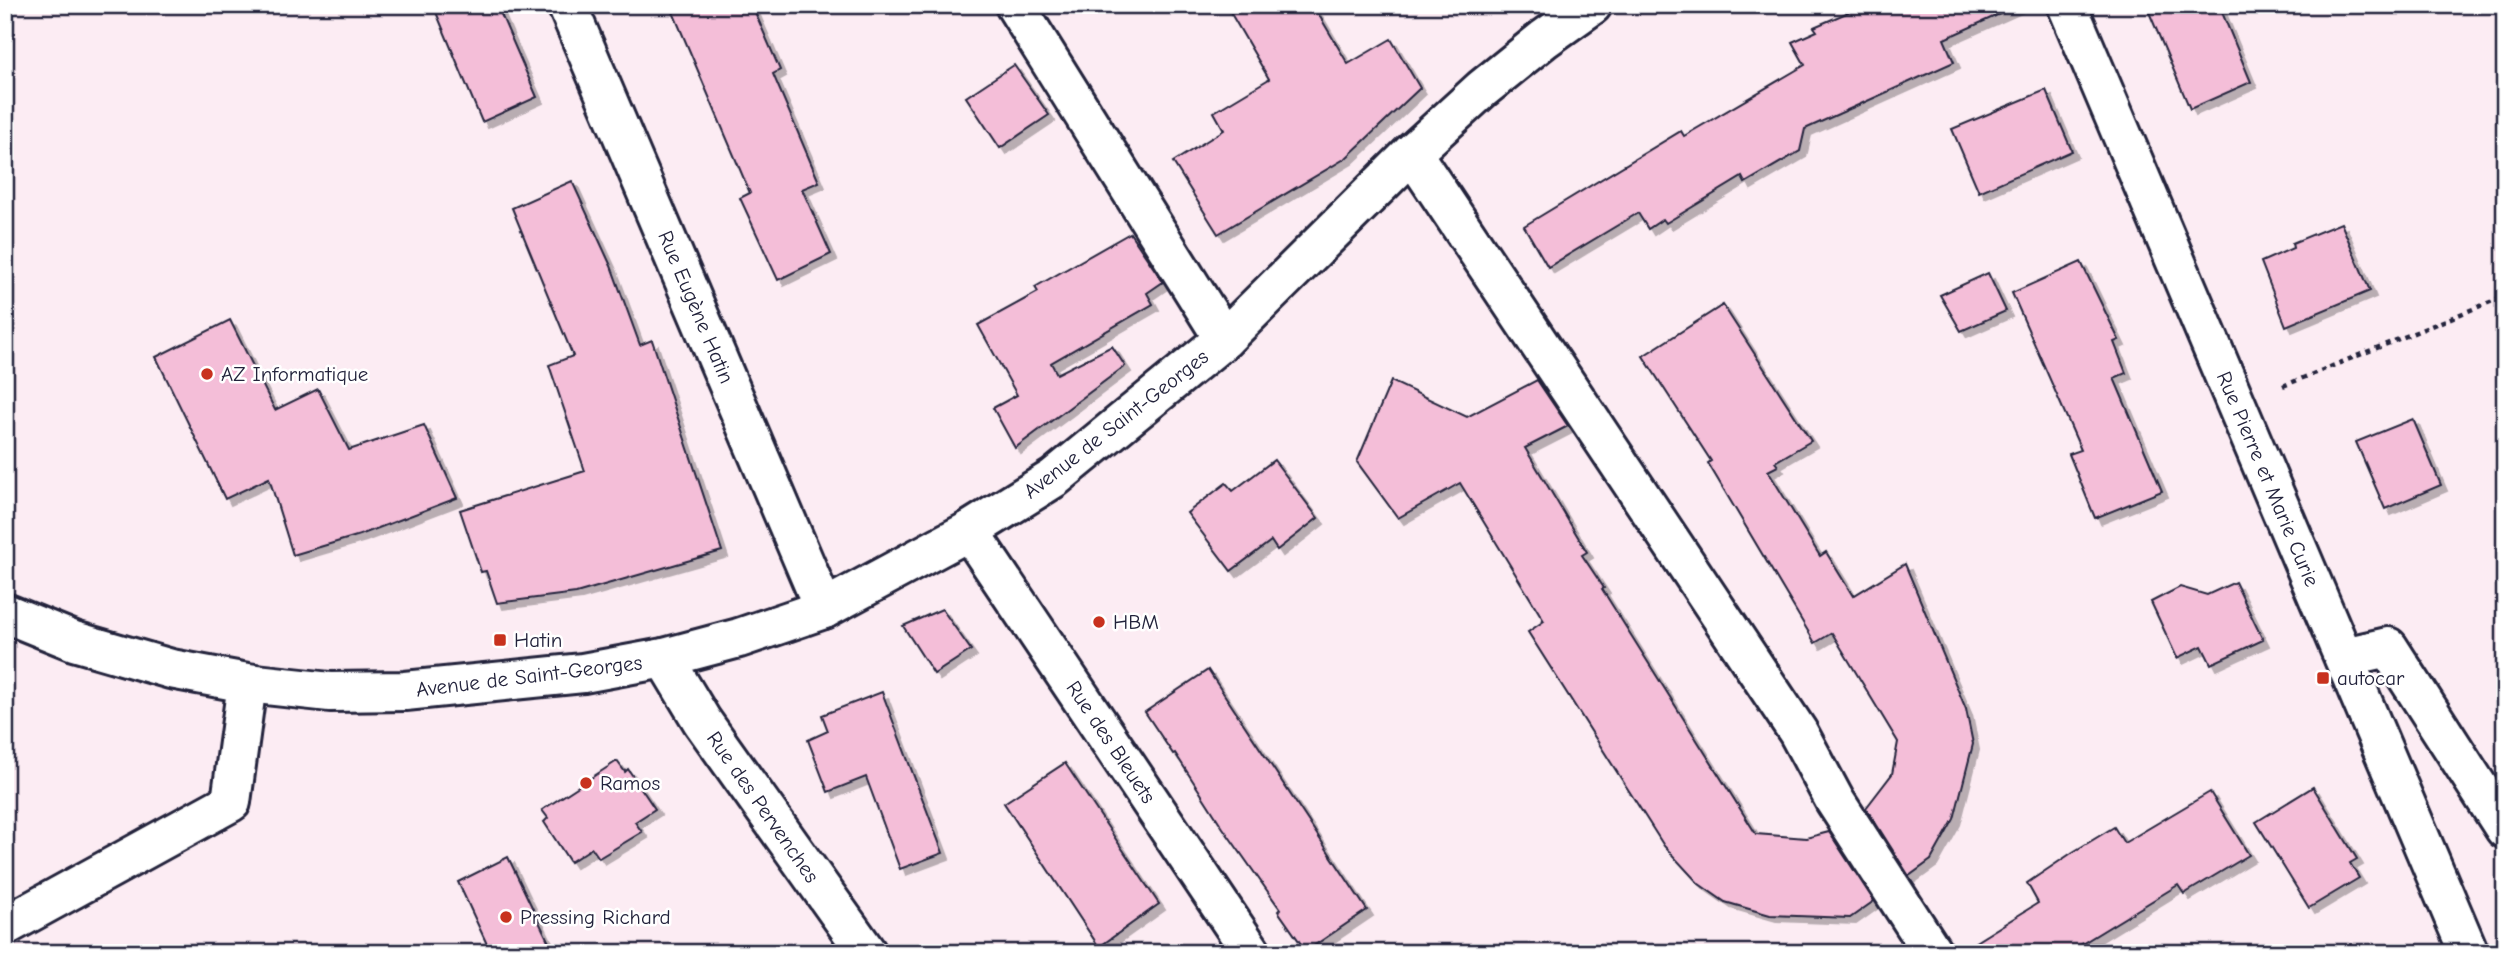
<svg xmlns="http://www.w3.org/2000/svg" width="2510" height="958" viewBox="0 0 2510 958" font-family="'Comic Neue',sans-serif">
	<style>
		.building { fill: #f4bed8; stroke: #22223b; stroke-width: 2; filter: url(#shadow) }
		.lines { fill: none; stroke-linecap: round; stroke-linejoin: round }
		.minor-casing { stroke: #22223b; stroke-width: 44 }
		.major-casing { stroke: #22223b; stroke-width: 44 }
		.path { stroke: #22223b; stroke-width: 4.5; stroke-dasharray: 5 5; stroke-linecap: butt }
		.minor { stroke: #fff; stroke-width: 38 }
		.major { stroke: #fff; stroke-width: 38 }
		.poi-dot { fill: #c8321e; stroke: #fff; stroke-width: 2.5 }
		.labels { text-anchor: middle; stroke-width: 5; stroke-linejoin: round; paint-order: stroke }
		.street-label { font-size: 21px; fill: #22223b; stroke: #fff }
		.poi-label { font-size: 21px; fill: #22223b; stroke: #fff; text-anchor: start }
	</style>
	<defs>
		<filter id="shadow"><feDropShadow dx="6" dy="6" stdDeviation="0" flood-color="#0004"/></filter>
	</defs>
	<rect width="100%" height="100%" fill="#fcecf3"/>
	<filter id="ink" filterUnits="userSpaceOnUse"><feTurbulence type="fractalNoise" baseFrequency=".0143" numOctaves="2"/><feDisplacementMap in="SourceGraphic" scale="14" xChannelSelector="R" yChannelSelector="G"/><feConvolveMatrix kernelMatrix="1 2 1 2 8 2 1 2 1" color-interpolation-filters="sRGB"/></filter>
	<g filter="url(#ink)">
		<g class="building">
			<path d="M 433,5 L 497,5 L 537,97 L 482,122 Z"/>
			<path d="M 670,5 L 752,5 L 780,70 L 773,74 L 819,182 L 802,189 L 831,254 L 778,280 L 740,198 L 750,193 Z"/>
			<path d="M 1226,5 L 1313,5 L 1348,64 L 1391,39 L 1420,88 L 1346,158 L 1218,234 L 1173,162 L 1224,130 L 1214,112 L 1269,79 Z"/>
			<path d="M 1865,5 L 2020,5 L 1944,39 L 1954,62 L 1805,129 L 1800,151 L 1745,183 L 1742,177 L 1666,223 L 1663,219 L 1648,229 L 1638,213 L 1548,267 L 1524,226 L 1681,131 L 1684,136 L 1805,65 L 1792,42 L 1817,31 L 1814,27 Z"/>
			<path d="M 2146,5 L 2219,5 L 2251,82 L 2190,109 Z"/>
			<path d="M 1014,65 L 1049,115 L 1000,148 L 966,97 Z"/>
			<path d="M 2046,90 L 2072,151 L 1979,192 L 1952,129 Z"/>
			<path d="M 572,181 L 611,266 L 640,345 L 652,340 L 722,551 L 576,593 L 497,603 L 486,571 L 481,572 L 460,510 L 585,471 L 549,365 L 573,356 L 512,208 Z"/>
			<path d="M 2341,223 L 2370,291 L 2286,326 L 2261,262 L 2293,248 L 2292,243 Z"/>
			<path d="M 1130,233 L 1163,282 L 1147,293 L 1153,304 L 1051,363 L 1057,374 L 1112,346 L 1125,366 L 1015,448 L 993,408 L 1017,395 L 978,325 L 1038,292 L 1035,287 Z"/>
			<path d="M 2081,262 L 2119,340 L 2114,342 L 2126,373 L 2114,378 L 2162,491 L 2095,518 L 2069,454 L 2081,450 L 2012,293 Z"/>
			<path d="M 1988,273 L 2006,311 L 1961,331 L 1940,295 Z"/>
			<path d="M 1723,305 L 1811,441 L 1775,462 L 1778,466 L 1768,471 L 1820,556 L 1826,552 L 1853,596 L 1905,564 L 1966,709 L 1973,744 L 1954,819 L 1931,860 L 1909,876 L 1866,808 L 1892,774 L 1898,742 L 1832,633 L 1815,643 L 1708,463 L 1711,461 L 1643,356 Z"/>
			<path d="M 230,320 L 275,410 L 318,389 L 349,450 L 424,425 L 457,498 L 360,535 L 293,555 L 269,478 L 225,499 L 156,357 Z"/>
			<path d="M 1537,380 L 1568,426 L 1525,448 L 1587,552 L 1582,555 L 1604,588 L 1602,589 L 1756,834 L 1806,838 L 1829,832 L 1874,901 L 1850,918 L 1770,915 L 1725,902 L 1699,884 L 1664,846 L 1528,632 L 1544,621 L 1460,483 L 1398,518 L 1357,462 L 1391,381 L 1467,417 Z"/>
			<path d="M 2413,419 L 2441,485 L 2385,509 L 2356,442 Z"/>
			<path d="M 1274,460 L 1318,518 L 1277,550 L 1271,541 L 1231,571 L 1187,513 L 1226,483 L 1233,491 Z"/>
			<path d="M 2235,582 L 2263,640 L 2211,664 L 2202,646 L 2177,658 L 2151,602 L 2180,587 L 2207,595 Z"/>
			<path d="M 942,609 L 971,650 L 934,674 L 903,626 Z"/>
			<path d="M 1208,670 L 1367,910 L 1306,951 L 1278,911 L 1280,909 L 1223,828 L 1175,753 L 1173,754 L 1145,712 Z"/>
			<path d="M 882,692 L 943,853 L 900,869 L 866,777 L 828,792 L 808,740 L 828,731 L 822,715 Z"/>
			<path d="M 617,761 L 625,772 L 628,769 L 655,809 L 635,822 L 642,832 L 599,858 L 592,848 L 570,862 L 544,822 L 548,818 L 542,810 Z"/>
			<path d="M 1065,763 L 1159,904 L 1099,947 L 1004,803 Z"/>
			<path d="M 2313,787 L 2357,859 L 2350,863 L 2359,878 L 2309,908 L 2256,822 Z"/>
			<path d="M 2210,792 L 2249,855 L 2184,894 L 2178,885 L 2067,953 L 1958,953 L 2038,903 L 2027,883 L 2073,852 L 2114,827 L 2124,843 Z"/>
			<path d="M 508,857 L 554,953 L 491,953 L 458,882 Z"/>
		</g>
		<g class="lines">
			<g class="minor-casing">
				<g id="minor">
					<path d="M 567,5 L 824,609"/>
					<path d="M 1015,5 L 1224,339"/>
					<path d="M 2067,5 L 2469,953"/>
					<path d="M 1412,153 L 1798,732 L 1835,801 L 1933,953"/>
					<path d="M 969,531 L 1252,953"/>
					<path d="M 2344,657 L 2388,647 L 2505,829"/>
					<path d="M 664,658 L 702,721 L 867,953"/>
					<path d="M 5,926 L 231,802 L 247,683"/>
				</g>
			</g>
			<g class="major-casing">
				<path id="major" d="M 5,613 L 74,641 L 171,669 L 247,683 L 330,692 L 405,691 L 583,673 L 664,658 L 739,638 L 824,609 L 969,531 L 1054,478 L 1224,339 L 1412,153 L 1482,89 L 1544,39 L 1592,5"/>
			</g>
			<path class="path" d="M 2283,386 L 2505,296"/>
			<use href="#minor" class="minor"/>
			<use href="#major" class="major"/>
		</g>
	</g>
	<g class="poi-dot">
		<circle cx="207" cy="374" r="7"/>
		<circle cx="1099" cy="622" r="7"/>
		<rect x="493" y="633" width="14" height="14" rx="3.5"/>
		<rect x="2316" y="671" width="14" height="14" rx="3.5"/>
		<circle cx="586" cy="783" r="7"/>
		<circle cx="506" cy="917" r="7"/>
	</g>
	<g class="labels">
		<g class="street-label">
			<text transform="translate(696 307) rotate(67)" y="7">Rue Eugène Hatin</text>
			<text transform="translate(1116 424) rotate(-38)" y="7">Avenue de Saint-Georges</text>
			<text transform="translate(2268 479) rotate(67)" y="7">Rue Pierre et Marie Curie</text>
			<text transform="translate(529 676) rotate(-7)" y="7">Avenue de Saint-Georges</text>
			<text transform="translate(1111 742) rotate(56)" y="7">Rue des Bleuets</text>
			<text transform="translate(763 807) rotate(55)" y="7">Rue des Pervenches</text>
		</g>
		<g class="poi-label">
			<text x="221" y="381">AZ Informatique</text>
			<text x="1113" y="629">HBM</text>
			<text x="514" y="647">Hatin</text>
			<text x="2337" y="685">autocar</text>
			<text x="600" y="790">Ramos</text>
			<text x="520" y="924">Pressing Richard</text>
		</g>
	</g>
	<rect width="2510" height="958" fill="none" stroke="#fff" stroke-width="28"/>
	<rect x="14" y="14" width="2482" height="930" fill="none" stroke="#22223b" stroke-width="2.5" filter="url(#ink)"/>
</svg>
